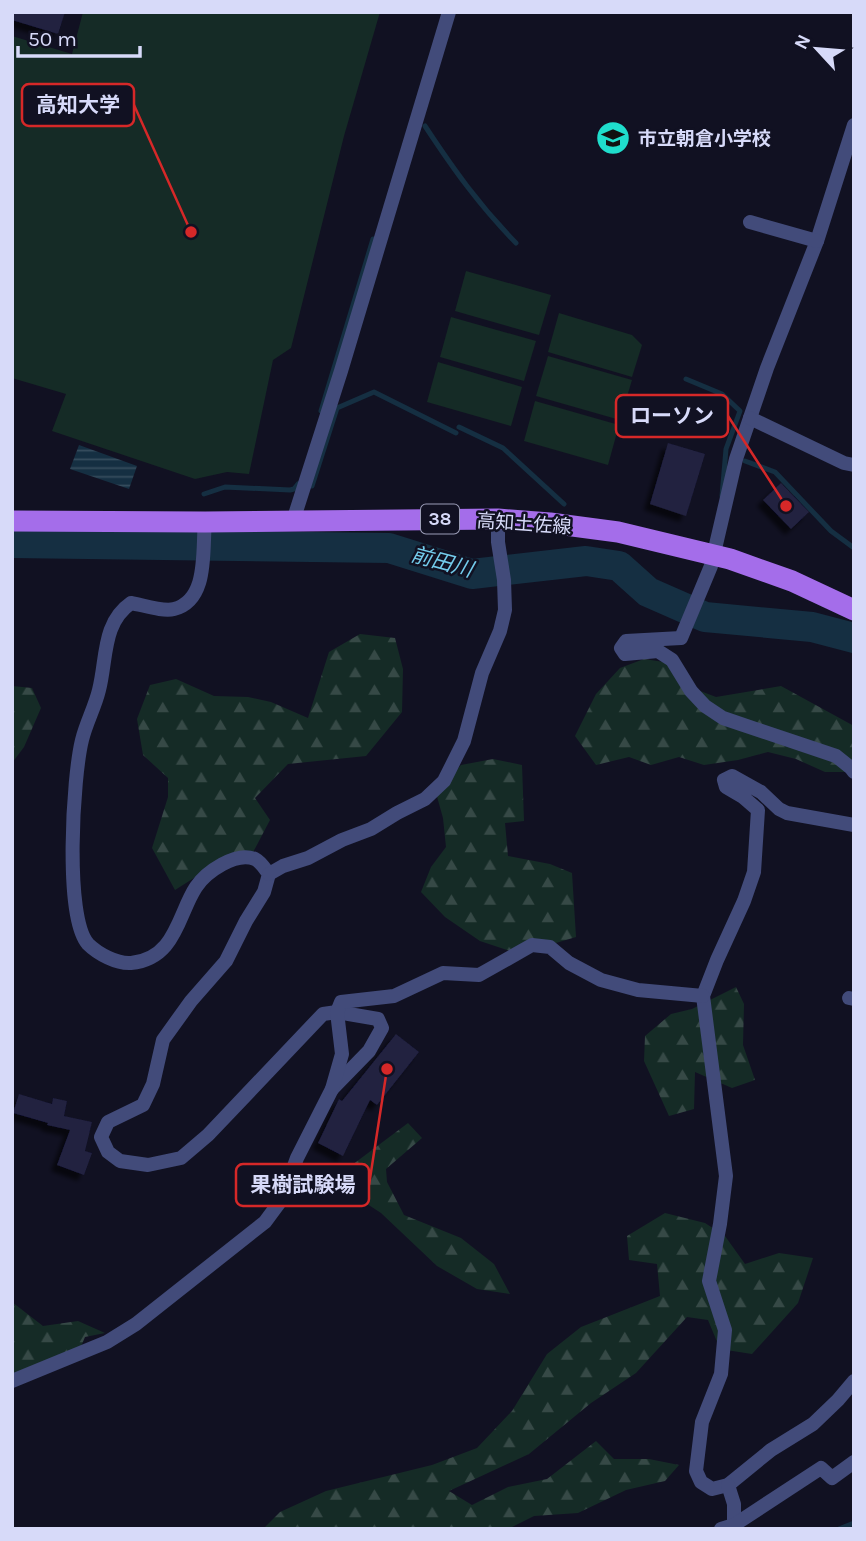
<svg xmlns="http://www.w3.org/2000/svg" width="866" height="1541" viewBox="0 0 866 1541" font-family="Karla,'Noto Sans JP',sans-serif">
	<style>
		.forest { fill: url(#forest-firs) }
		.garden { fill: #152b26 }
		.water { fill: url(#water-rules) }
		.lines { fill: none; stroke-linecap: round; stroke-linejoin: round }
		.stream { stroke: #152f42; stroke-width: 5 }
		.river { stroke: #152f42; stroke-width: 30 }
		.building { fill: #202040; filter: url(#shadow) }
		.street { stroke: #424b7a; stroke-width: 14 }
		.primary { stroke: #a46dea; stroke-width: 21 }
		.labels { text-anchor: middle; stroke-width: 5; stroke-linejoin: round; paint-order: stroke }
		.shield { fill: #112; stroke: #9c9eb8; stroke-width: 2 }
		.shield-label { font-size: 18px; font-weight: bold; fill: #d7daf9 }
		.poi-label { font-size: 19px; font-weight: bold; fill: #d7daf9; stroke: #112; text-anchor: start }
		.street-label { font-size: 19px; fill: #d7daf9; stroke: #112 }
		.water-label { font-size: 21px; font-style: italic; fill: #73cbeb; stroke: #112 }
		.leader { fill: none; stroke: #d62828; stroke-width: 2.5 }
		.callout-dot { fill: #d62828; stroke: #112; stroke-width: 2.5 }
		.callout { fill: #112; stroke: #d62828; stroke-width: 2.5 }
		.callout-label { font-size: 21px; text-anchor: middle; font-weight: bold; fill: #d7daf9 }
	</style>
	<defs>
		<pattern id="forest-firs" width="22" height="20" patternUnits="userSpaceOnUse" patternTransform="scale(1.75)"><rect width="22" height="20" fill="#152b26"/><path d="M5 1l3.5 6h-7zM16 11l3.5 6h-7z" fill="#364946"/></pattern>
		<pattern id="water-rules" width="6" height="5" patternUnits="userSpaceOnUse" patternTransform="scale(1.75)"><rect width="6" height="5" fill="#152f42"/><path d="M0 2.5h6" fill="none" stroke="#364d5e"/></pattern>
		<filter id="shadow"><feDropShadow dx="-6" dy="6" stdDeviation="2" flood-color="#0009"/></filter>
	</defs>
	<rect width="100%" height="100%" fill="#112"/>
	<g class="forest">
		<path d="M 360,634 L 395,638 L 403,669 L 402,712 L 366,756 L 288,764 L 255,798 L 270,820 L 250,858 L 216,864 L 175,890 L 152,848 L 168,797 L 168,778 L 143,755 L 137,719 L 150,685 L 176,679 L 214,696 L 248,697 L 271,702 L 308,718 L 329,652 Z"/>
		<path d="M 644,659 L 677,664 L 695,689 L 716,697 L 781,686 L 854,726 L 854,772 L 825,772 L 796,759 L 768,752 L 738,760 L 704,765 L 679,757 L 651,765 L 629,757 L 596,765 L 575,736 L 596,694 L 620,668 Z"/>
		<path d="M 12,686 L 32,688 L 41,708 L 24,747 L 12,763 Z"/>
		<path d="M 493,759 L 522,765 L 524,821 L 505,823 L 508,856 L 550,864 L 572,873 L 576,937 L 519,954 L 480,941 L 445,917 L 421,892 L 431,867 L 446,847 L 443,818 L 436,793 L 461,765 Z"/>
		<path d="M 736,987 L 744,1004 L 743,1045 L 755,1080 L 732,1088 L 695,1072 L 694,1109 L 669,1116 L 644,1061 L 645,1036 L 671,1014 L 692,1009 Z"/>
		<path d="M 408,1123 L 422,1138 L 386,1169 L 387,1182 L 404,1215 L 461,1238 L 494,1264 L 510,1294 L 477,1289 L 437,1266 L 381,1213 L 355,1196 L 342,1178 L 352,1165 Z"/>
		<path d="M 665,1213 L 705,1223 L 725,1236 L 745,1264 L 779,1253 L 813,1258 L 798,1303 L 752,1354 L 720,1349 L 708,1320 L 687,1317 L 636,1373 L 591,1403 L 529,1454 L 449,1491 L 472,1505 L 508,1487 L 547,1479 L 596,1441 L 614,1459 L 649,1459 L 679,1465 L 665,1481 L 626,1490 L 578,1513 L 534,1516 L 508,1529 L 263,1529 L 280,1512 L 326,1491 L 432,1465 L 477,1448 L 512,1411 L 547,1354 L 581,1327 L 660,1296 L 657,1264 L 629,1260 L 627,1236 Z"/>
		<path d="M 12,1302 L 43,1326 L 78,1321 L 105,1333 L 85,1337 L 76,1358 L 12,1385 Z"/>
	</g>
	<g class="garden">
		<path d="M 83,12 L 380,12 L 344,136 L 291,348 L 273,360 L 249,474 L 227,472 L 195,479 L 52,431 L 66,394 L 12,378 L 12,36 L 72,54 Z"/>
		<path d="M 466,271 L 551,295 L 539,335 L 455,311 Z"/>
		<path d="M 559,313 L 632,335 L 642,345 L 632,377 L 548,352 Z"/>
		<path d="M 451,317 L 536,341 L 524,381 L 440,357 Z"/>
		<path d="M 548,356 L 632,380 L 620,420 L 536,396 Z"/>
		<path d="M 438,362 L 522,387 L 511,426 L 427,402 Z"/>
		<path d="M 535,401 L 619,425 L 608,465 L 524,441 Z"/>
	</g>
	<path class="water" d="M 79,445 L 137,466 L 129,489 L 70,469 Z"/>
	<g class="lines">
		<g class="stream">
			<path d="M 425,126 C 454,170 479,205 516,243"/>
			<path d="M 686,379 L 722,394 L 740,411 L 726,449 L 722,496"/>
			<path d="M 321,411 L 373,239"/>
			<path d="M 459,427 L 503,448 L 564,504"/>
			<path d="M 745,461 L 775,472 L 831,531 L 854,548"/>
			<path d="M 312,486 L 337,408 L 374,392 L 456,433"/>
			<path d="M 204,494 L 225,487 L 290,490 L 294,489 L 298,484"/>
			<path d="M 839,1529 L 854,1523"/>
		</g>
		<path class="river" d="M 12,543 L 389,548 L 472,574 L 586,561 L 619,566 L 648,592 L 705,617 L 812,627 L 854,638"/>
	</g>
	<g class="building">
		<path d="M 12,12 L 65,12 L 58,34 L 12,20 Z"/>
		<path d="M 668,443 L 705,454 L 686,516 L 650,504 Z"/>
		<path d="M 781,483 L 809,512 L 791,529 L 763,500 Z"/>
		<path d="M 396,1034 L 419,1052 L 377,1105 L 370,1100 L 343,1156 L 318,1143 L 339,1099 L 342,1101 Z"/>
		<path d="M 19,1094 L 52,1104 L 53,1098 L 67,1101 L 64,1116 L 92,1122 L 85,1151 L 92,1153 L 84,1175 L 57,1165 L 70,1130 L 47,1125 L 48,1123 L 13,1113 Z"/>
	</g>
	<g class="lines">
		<g class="street">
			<path d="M 854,125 L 817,241 L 767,368 L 736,459 L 711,566 L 681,638 L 626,641 L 621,648 L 625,654 L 658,651 L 672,660 L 691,691 L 705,706 L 723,718 L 836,756 L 851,768 L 854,772"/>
			<path d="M 750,222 L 817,241"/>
			<path d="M 750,418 L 844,463 L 854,465"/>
			<path d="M 293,521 L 341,371 L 449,12"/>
			<path d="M 205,522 C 202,550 209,600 174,609 C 163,612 143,605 131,603 C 102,623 107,659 99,690 C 95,707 86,723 82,740 C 73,776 64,917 88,944 C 98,954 117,964 131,963 C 176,959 178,914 196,887 C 206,872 236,851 255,859 C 261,862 265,869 269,874 L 264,892 L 246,921 L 226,961 L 191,1001 L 163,1040 L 153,1084 L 143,1105 L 108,1122 L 101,1137 L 108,1152 L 120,1161 L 148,1165 L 181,1158 L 208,1135 L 323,1014 L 337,1012 L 378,1019 L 382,1028 L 369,1051 L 332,1089"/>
			<path d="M 854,825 L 787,813 L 779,809 L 761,792 L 732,776 L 724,780 L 726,787 L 743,797 L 758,810 L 754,872 L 744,901 L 717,960 L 703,996 L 726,1176 L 720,1224 L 709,1281 L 725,1330 L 721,1374 L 702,1422 L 696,1471 L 701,1482 L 712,1489 L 728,1485 L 771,1450 L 813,1424 L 838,1400 L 854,1381"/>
			<path d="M 269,874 L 283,866 L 308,858 L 342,840 L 371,829 L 397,813 L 425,799 L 444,781 L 464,741 L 482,673 L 500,631 L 505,610 L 504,580 L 498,542 L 498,519"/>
			<path d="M 849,998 L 854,999"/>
			<path d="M 12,1381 L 107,1342 L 136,1324 L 265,1222 L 282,1199 L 297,1158 L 332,1089 L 342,1054 L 337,1012 L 341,1002 L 394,996 L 443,973 L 479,975 L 532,945 L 550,947 L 569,963 L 601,980 L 638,990 L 703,996"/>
			<path d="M 728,1485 L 734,1504 L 734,1529"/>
			<path d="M 721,1529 L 734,1525 L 821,1468 L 832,1478 L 854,1462"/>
		</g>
		<path class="primary" d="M 12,521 L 205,522 L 498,519 L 550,523 L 618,532 L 730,559 L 792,581 L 854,610"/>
	</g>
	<defs>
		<g id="school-disc" transform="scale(1.75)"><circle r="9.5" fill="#1fddcc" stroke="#112"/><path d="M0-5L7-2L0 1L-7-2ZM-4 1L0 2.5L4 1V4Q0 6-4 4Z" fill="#111"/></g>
	</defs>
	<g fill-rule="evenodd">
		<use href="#school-disc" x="613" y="138"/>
	</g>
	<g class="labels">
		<rect class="shield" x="421" y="504.5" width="38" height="29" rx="5"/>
		<g class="shield-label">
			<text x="440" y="525">38</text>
		</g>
		<g class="poi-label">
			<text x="638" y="145">市立朝倉小学校</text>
		</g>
		<g class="street-label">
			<text transform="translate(524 523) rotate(4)" y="7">高知土佐線</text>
		</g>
		<g class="water-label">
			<text transform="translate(442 562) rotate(15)" y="7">前田川</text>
		</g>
	</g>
	<path class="leader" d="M191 232L134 105M786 506L728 416M387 1069L369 1185"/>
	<g class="callout-dot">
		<circle cx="191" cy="232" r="7"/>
		<circle cx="786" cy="506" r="7"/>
		<circle cx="387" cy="1069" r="7"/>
	</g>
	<g class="callout">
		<rect x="22" y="84" width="112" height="42" rx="7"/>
		<rect x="616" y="395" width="112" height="42" rx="7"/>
		<rect x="236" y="1164" width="133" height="42" rx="7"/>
	</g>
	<g class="callout-label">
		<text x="78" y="112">高知大学</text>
		<text x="672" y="423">ローソン</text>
		<text x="303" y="1192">果樹試験場</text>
	</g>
	<rect width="866" height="1541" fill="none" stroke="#d7daf9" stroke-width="28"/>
	<g transform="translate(817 49) rotate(296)" stroke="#111122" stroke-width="5" paint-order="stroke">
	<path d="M0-5L12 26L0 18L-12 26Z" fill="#d7daf9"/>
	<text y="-10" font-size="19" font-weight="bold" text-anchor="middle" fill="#d7daf9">N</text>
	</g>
	<path d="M18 46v10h122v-10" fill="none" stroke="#d7daf9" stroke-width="3.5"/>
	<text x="28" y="46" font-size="21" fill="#d7daf9" stroke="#111122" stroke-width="5" paint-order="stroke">50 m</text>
</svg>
